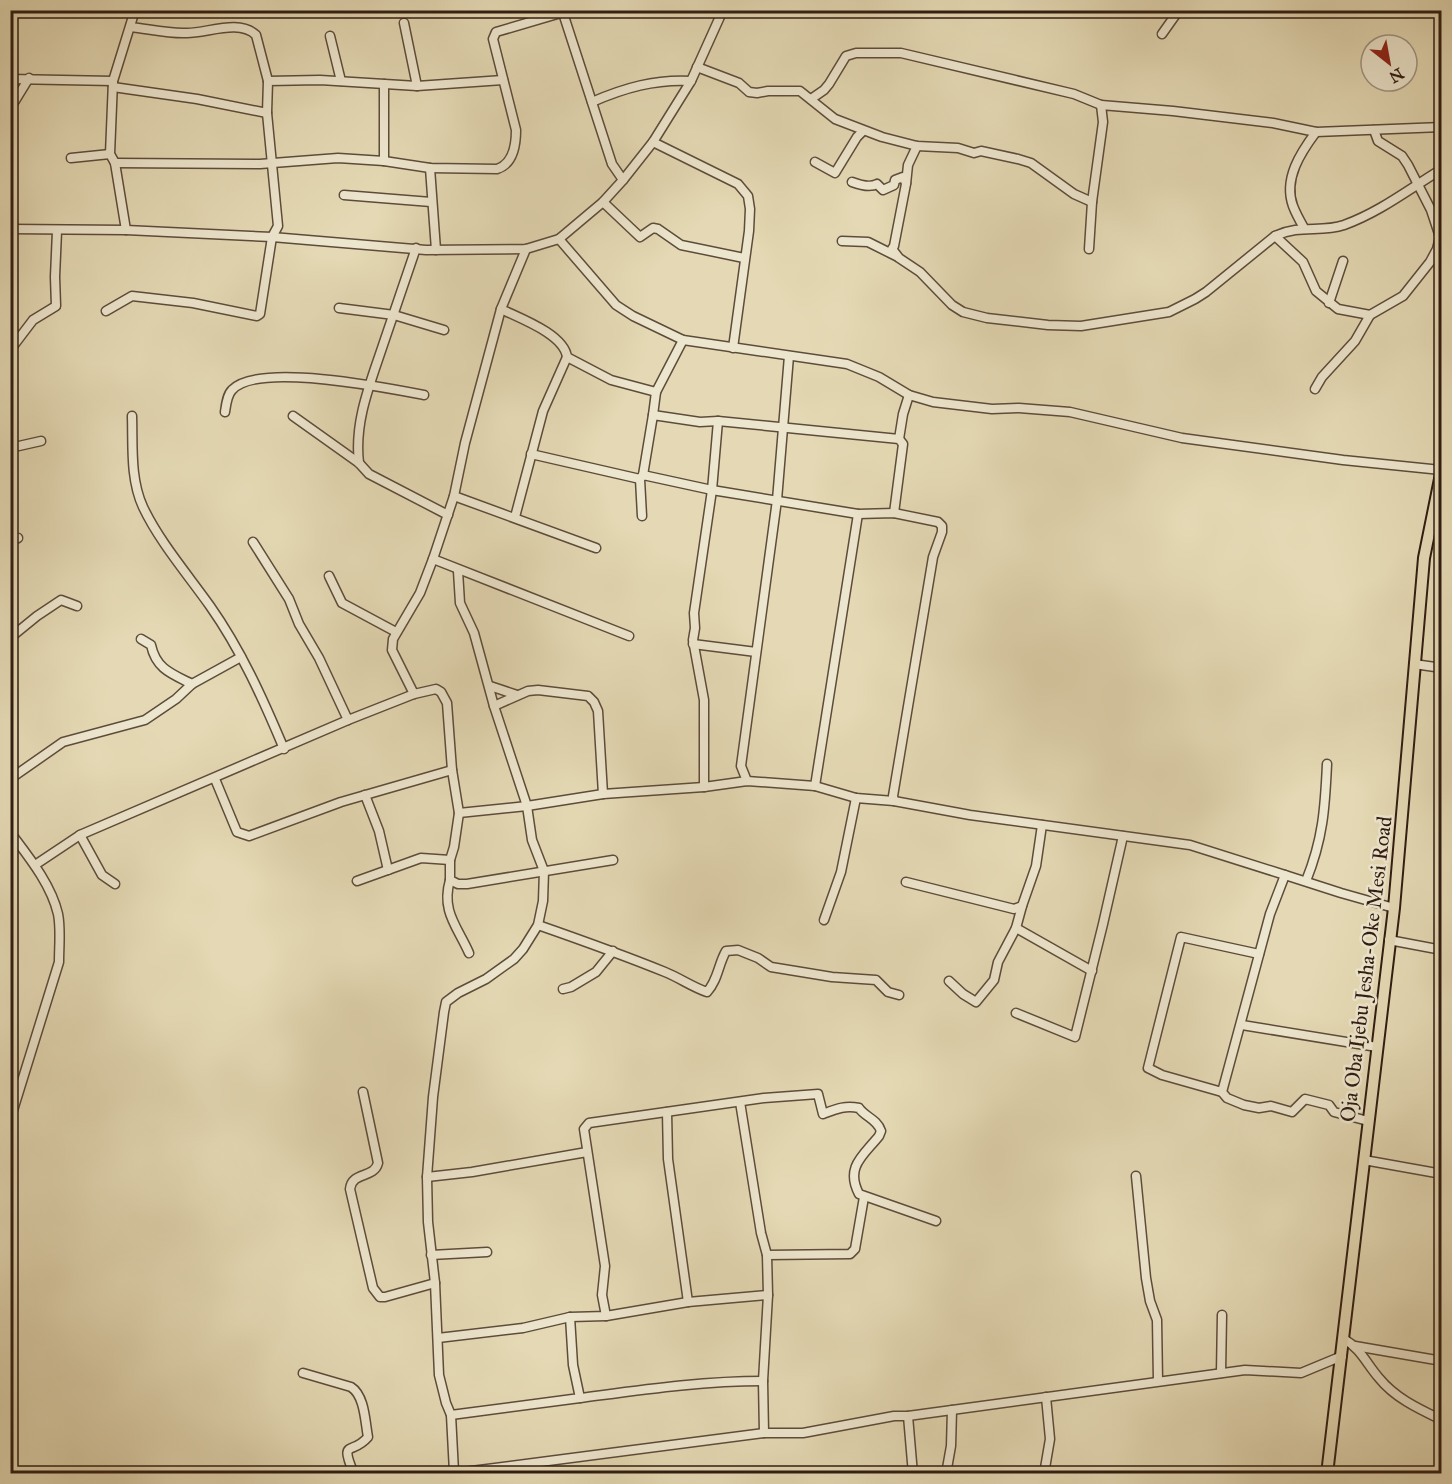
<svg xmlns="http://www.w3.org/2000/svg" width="1452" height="1484" viewBox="0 0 1452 1484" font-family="'IM FELL Great Primer',serif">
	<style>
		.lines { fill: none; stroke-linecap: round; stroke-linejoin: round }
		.minor-casing { stroke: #5d4c3b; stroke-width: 11 }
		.major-casing { stroke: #301d13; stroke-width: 14 }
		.minor { stroke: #ede6ce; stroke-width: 8 }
		.major { stroke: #e4d9b4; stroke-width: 10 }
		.labels { text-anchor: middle; stroke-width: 5; stroke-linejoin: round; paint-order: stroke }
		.street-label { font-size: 21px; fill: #301d13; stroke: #ede6ce }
	</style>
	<rect width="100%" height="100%" fill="#e4d9b4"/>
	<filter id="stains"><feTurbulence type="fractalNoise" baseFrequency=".00333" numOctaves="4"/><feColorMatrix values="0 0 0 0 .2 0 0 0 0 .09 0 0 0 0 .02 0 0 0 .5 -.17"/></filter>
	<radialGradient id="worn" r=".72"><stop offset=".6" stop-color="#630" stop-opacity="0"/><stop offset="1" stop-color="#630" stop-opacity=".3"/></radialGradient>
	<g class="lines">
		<g class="minor-casing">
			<g id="minor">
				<path d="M 563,13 L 612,164 L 623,180"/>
				<path d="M 404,23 L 417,86"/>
				<path d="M 131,27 C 149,29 169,34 187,33 C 208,33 239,19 256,35 L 268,81"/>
				<path d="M 1162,34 L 1179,10"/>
				<path d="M 330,36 L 341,81"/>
				<path d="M 697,67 L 739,83 L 749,92 L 757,93 L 768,91 L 800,91 L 835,119 L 882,137 L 917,146 L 958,148 L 974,153 L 981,151 L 1018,159 L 1031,163 L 1074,194 L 1092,202"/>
				<path d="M 10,79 L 113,81"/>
				<path d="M 384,84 L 384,161"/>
				<path d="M 113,87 L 197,99 L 267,113"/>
				<path d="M 811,99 L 824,90 L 829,84 L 846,56 L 856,53 L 901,53 L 1074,94 L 1101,105"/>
				<path d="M 592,102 C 624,88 655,79 691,81"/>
				<path d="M 10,109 L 29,78"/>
				<path d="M 653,142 L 738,184 L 748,196 L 750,209 L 749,231 L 733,348"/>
				<path d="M 917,146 L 908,165 L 906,184 L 894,246 L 892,249 L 899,258 L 920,272 L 952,305 L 963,312 L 987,318 L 1048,325 L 1081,326 L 1169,312 L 1195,299 L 1206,292 L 1275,236 C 1301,224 1320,233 1344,225 C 1380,212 1409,189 1442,169"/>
				<path d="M 71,158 L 110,154"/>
				<path d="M 815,162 L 835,173 L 857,137 L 863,131"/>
				<path d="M 115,163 L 260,164 L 338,158 L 384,161 L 430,168 L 497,169 C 513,164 516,145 516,130 L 493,39 L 496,32 L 571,10"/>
				<path d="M 430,168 L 436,250"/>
				<path d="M 852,182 C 860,185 870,188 877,184 L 883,190 L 894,185 L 895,180 L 903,177 L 906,183"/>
				<path d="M 344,195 L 431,202"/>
				<path d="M 603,202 L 640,237 L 653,228 L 658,229 L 681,245 L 744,258"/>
				<path d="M 1304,228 C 1300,221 1296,214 1293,206 C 1283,179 1301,152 1316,132"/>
				<path d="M 10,229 L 126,230 L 272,237 L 426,250 L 526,249 L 559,239 L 603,202 L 623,180 L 653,142 L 691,81 L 723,10"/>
				<path d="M 126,230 L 115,163 L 110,154 L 113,81 L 135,10"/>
				<path d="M 1275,236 L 1303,262 L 1316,291 L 1338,309 L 1370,315 L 1403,296 L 1430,262 L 1437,249 L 1440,237 L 1431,210 L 1408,165 L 1402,156 L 1378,141 L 1374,130"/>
				<path d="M 559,239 L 616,305 L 633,316 L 683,340 L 847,364 L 879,377 L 909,395 L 933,402 L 992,409 L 1019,408 L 1070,412 L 1182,438 L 1343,460 L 1441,470"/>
				<path d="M 842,241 L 868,242 L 896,256"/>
				<path d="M 1089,249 L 1092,202 L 1103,122 L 1101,105 L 1173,111 L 1273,123 L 1316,132 L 1442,127"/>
				<path d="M 1329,303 L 1343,261"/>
				<path d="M 339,308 L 394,315 L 444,330"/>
				<path d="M 501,309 C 519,318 564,334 567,357 L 611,380 L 656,392"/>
				<path d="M 106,311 L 132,296 L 193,303 L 257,316 L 260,314 L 272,237 L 278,226 L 267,113 L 268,81 L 320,80 L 417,86 L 503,80"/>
				<path d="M 14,345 L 33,320 L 56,306 L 55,277 L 57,231"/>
				<path d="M 1315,389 L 1322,377 L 1355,341 L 1370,315"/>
				<path d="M 225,412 C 226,405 227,395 232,390 C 257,362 388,388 424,395"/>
				<path d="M 653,415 L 656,392 L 683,340"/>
				<path d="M 132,416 C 133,445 130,479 143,507 C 159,541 188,575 210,606 C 241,650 263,699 284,749"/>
				<path d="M 293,416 L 359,463 L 369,474 L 448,515"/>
				<path d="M 899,439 L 903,414 L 909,395"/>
				<path d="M 10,448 L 41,441"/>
				<path d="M 531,454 L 640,479"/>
				<path d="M 359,463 C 354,422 370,384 383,345 C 394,313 405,280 416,248"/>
				<path d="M 643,475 L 712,490 L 858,514 L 894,513 L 938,522 L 942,526 L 942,532 L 933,557 L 893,796 L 894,801"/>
				<path d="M 454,496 L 596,548"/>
				<path d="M 642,516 L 640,479 L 643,475 L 653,415 L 700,422 L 718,421 L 899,439 L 903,444 L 894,513"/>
				<path d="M 515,517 L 543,411 L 567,357"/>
				<path d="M 10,541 L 18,538"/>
				<path d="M 253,542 L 289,599 L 299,624 L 319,658 L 348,720"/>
				<path d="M 433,559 L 629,636"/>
				<path d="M 329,576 L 342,603 L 396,632"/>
				<path d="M 10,638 L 37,616 L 61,600 L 77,606"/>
				<path d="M 141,639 L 151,645 C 156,669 172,674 192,684"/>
				<path d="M 693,644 L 756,652"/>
				<path d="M 1414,664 L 1442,668"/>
				<path d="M 490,686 L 517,695"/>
				<path d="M 414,694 L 392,650 L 393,639 L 420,593 L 433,559 L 454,496 L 465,443 L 501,309 L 526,249"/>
				<path d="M 494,706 L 528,691 L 538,690 L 588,696 L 594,702 L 598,711 L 603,794"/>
				<path d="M 10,779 L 63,742 L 145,720 L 176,699 L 192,684 L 241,657"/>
				<path d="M 215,779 L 237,832 L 249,836 L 341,802 L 452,770"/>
				<path d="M 747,781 L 741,766 L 777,500 L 789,356"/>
				<path d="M 815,786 L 858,514"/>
				<path d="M 704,787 L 704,700 L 693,640 L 695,628 L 694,613 L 712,490 L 718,421"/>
				<path d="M 365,795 L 379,831 L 388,870"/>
				<path d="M 459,813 L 527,806 L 603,794 L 704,787 L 747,781 L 815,786 L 856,798 L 894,801 L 970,815 L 1190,845 L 1285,875"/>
				<path d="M 10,832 C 28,856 51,884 58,914 C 61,929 59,946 59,962 L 10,1120"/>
				<path d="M 80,835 L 102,875 L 115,884"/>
				<path d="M 35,865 L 80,835 L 348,720 L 414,694 L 436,689 L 441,692 L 447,703 L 452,770 L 459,813 L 454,847 L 450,860 L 450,880 L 458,884 L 467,884 L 613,860"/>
				<path d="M 450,880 C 441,911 457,926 469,953"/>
				<path d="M 357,881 L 421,858 L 450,860"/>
				<path d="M 1306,881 C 1323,839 1325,808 1327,764"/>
				<path d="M 906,882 L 1014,909 L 1022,906 L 1036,866 L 1042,825"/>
				<path d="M 824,920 L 841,872 L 856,798"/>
				<path d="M 538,925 C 581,940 623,955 665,972 C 680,978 692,987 707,992 C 718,980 718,965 726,951 L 738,950 L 758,958 L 771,967 L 832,977 L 876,980 L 888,992 L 899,995"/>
				<path d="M 1016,928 L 1092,971"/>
				<path d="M 1389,940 L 1442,950"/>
				<path d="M 949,981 L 963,994 L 976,1002 L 994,980 L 998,962 L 1016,928 L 1022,906"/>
				<path d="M 563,989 L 571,987 L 596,972 L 613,951"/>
				<path d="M 1016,1013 L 1075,1037 L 1103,924 L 1123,836"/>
				<path d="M 1242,1025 L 1377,1047"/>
				<path d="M 363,1092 L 378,1163 C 374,1179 352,1171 350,1189 L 373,1288 L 380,1297 L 385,1297 L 435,1283"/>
				<path d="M 1222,1092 L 1162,1075 L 1148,1068 L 1181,937 L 1259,954"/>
				<path d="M 740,1102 L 761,1233 L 767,1255 L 768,1295 L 763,1381 L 764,1433"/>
				<path d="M 667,1112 L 668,1159 L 688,1302"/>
				<path d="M 1368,1121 L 1334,1112 L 1329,1105 L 1305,1099 L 1292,1112 L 1271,1106 L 1259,1108 L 1244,1105 L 1227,1098 L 1222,1092 L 1270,914 L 1285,875 L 1341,893 L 1394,908"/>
				<path d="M 1364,1160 L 1442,1174"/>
				<path d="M 1136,1176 L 1146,1278 L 1150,1301 L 1157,1320 L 1158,1381"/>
				<path d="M 427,1177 L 472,1172 L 587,1152"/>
				<path d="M 431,1255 L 487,1252"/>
				<path d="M 767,1255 L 850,1254 L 855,1249 L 864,1197"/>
				<path d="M 606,1316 L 602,1295 L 605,1266 L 584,1129 L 589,1123 L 764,1098 L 818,1094 L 823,1114 C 836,1109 845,1105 859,1108 C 865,1117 877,1119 881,1131 L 879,1136 C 863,1156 845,1167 859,1194 L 936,1221"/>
				<path d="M 438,1338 L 523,1328 L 570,1317 L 606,1316 L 688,1302 L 768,1295"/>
				<path d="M 1344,1339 C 1361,1349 1366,1363 1379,1378 C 1395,1398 1419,1409 1442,1420"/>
				<path d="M 1355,1346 L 1442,1361"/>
				<path d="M 303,1373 L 351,1387 C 365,1396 365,1422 368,1437 C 352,1456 339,1438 354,1474"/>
				<path d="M 1221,1373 L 1222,1315"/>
				<path d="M 580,1398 C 641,1390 701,1381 763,1381"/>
				<path d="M 451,1415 L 580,1398 L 573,1365 L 570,1317"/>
				<path d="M 908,1416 L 913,1474"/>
				<path d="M 454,1472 L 451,1415 L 446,1403 L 439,1375 L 435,1283 L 428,1222 L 427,1177 L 433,1097 L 444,1012 L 446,1002 L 458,993 L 486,979 L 514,959 L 523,949 L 538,925 L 543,901 L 544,871 L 532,840 L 527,806 L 494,706 L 474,633 L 460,603 L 458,571"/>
				<path d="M 448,1474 L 764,1433 L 803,1433 L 894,1416 L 908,1416 L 1245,1370 L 1301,1373 L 1342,1356"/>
				<path d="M 946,1474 L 951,1446 L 952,1410"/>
				<path d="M 1044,1474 L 1050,1439 L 1046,1397"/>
			</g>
		</g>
		<g class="major-casing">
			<path id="major" d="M 1327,1474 L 1394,908 L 1424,558 L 1442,469"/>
		</g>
		<use href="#minor" class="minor"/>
		<use href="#major" class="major"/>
	</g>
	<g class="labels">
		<g class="street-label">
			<text transform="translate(1366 969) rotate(-83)" y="7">Oja Oba Ijebu Jesha-Oke Mesi Road</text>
		</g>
	</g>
	<rect width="1452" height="1484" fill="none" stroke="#e4d9b4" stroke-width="36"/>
	<rect x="12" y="12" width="1428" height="1460" fill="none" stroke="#301d13" stroke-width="3"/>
	<rect x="18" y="18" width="1416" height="1448" fill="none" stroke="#301d13" stroke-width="1.5"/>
	<g transform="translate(1389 63) rotate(149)"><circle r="28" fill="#ede6ce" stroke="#a19683" stroke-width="1.5"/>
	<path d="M0-4.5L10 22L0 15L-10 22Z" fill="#8f2418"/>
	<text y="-9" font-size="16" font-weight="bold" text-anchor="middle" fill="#301d13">N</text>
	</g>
	<rect width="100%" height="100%" filter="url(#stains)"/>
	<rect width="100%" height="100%" fill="url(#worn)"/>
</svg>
